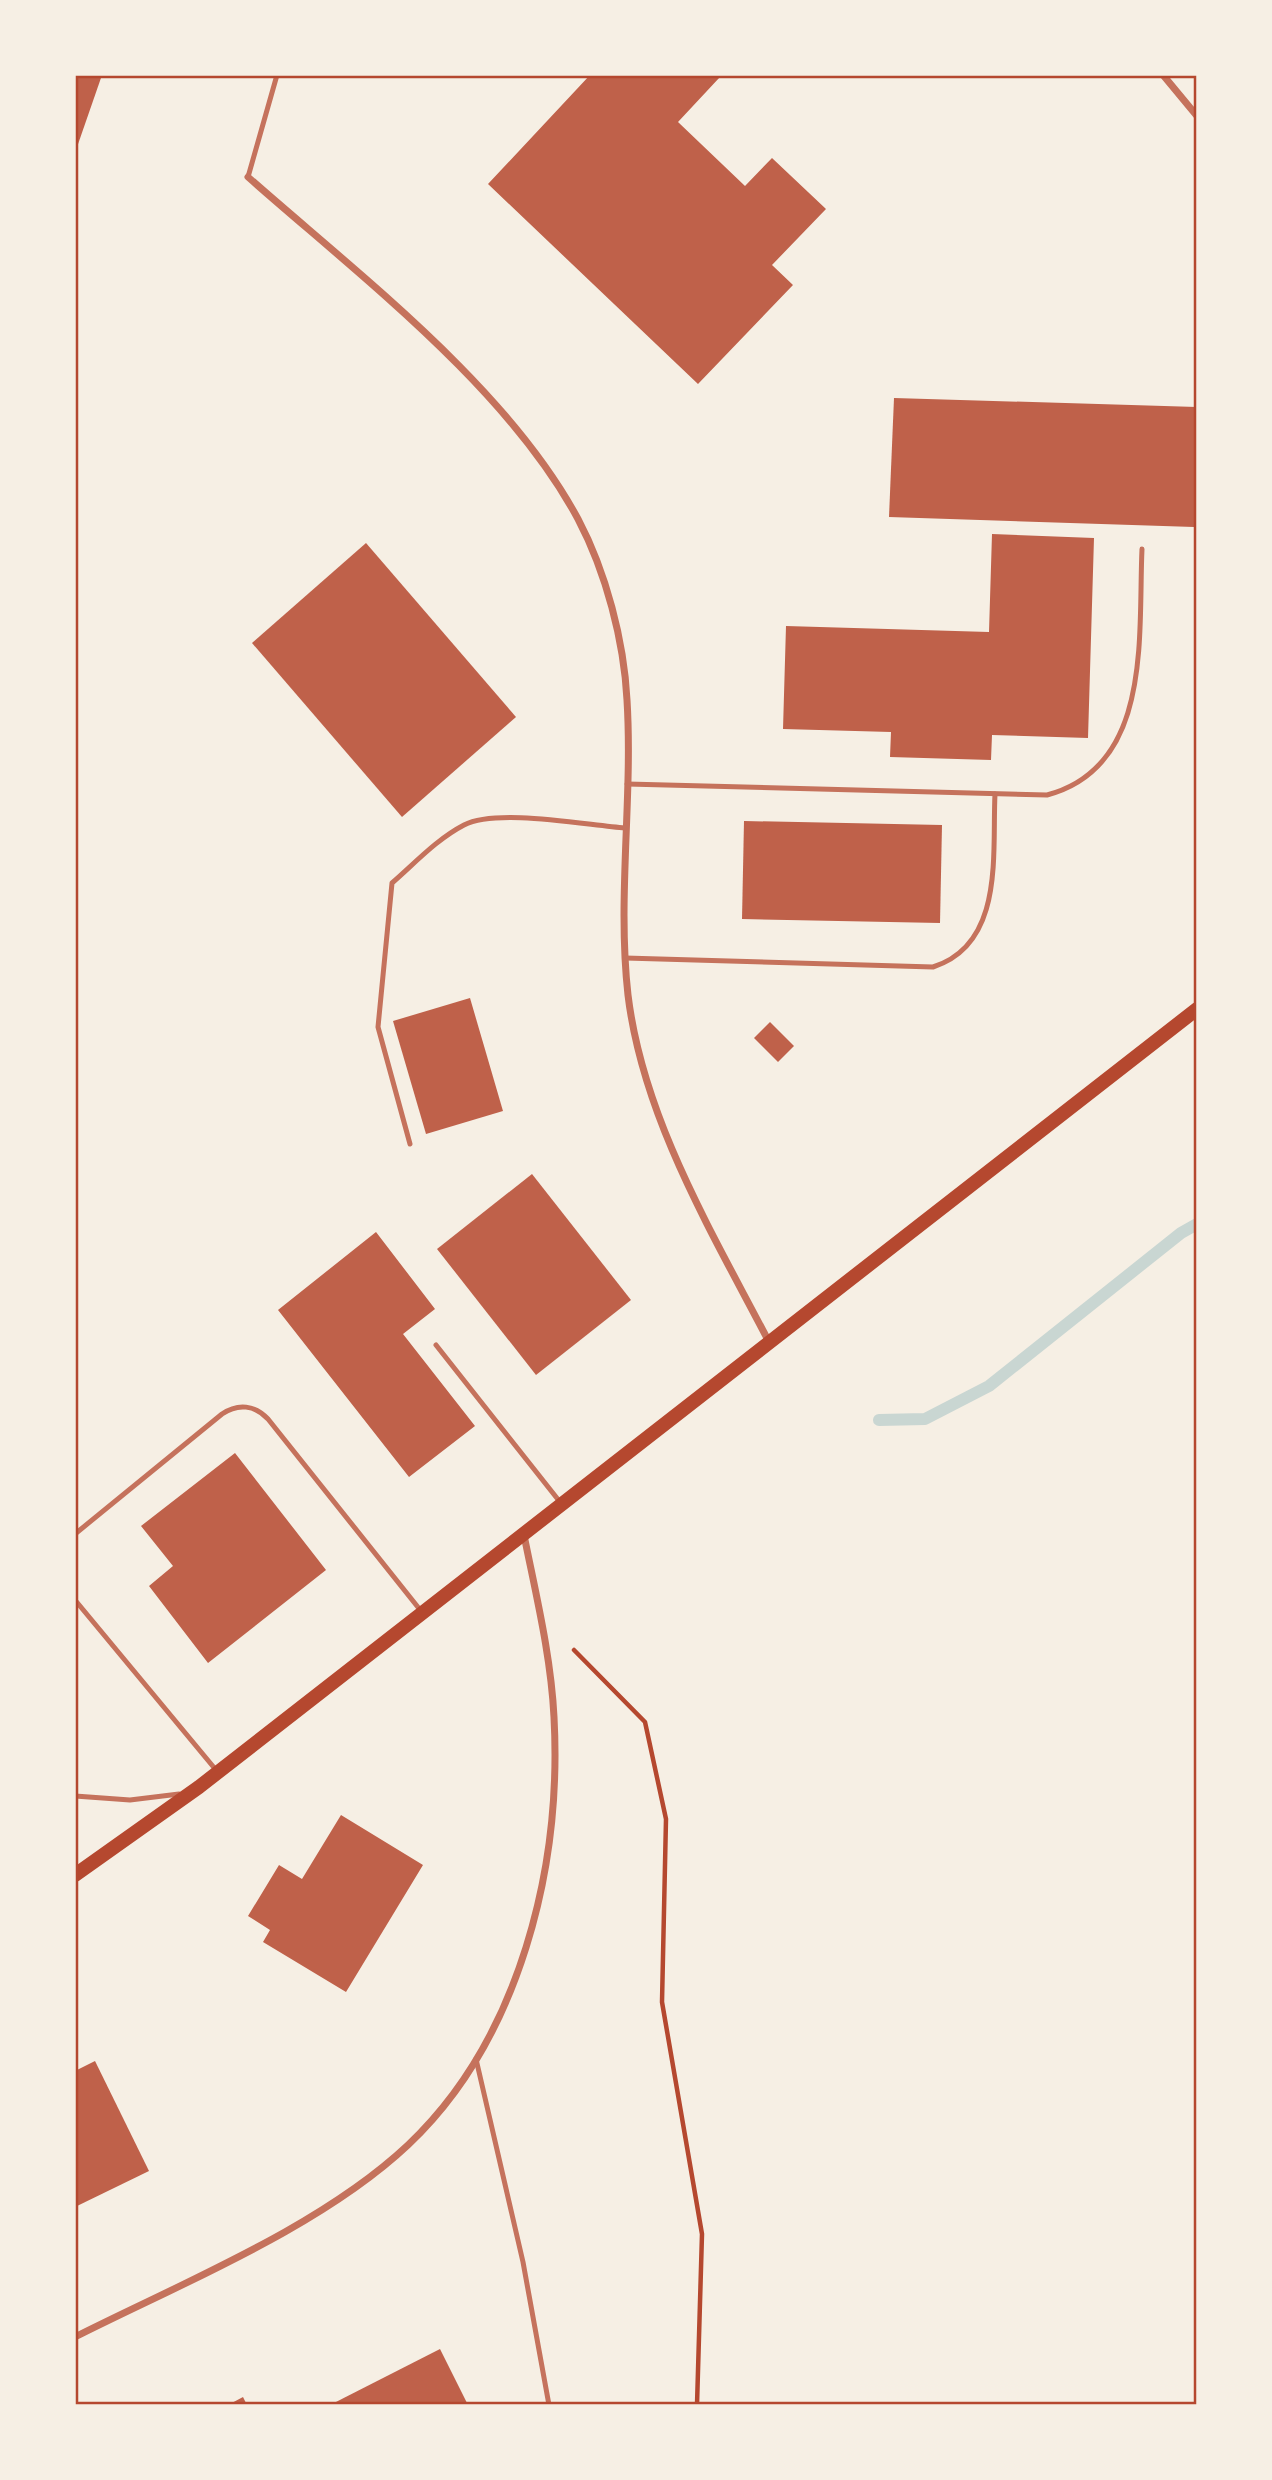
<svg xmlns="http://www.w3.org/2000/svg" width="1272" height="2480" viewBox="0 0 1272 2480" font-family="'IBM Plex Sans',sans-serif">
	<style>
		.lines { fill: none; stroke-linecap: round; stroke-linejoin: round }
		.stream { stroke: #c9d6d2; stroke-width: 12 }
		.building { fill: #bf614a }
		.path { stroke: #b5482f; stroke-width: 4.5 }
		.service { stroke: #c5725c; stroke-width: 5 }
		.minor { stroke: #c5725c; stroke-width: 7 }
		.secondary { stroke: #b5482f; stroke-width: 14 }
		.neatline { fill: none; stroke: #b5482f; stroke-width: 2.5 }
	</style>
	<rect width="100%" height="100%" fill="#f6efe4"/>
	<g class="lines">
		<path class="stream" d="M 879,1420 L 925,1419 L 989,1386 L 1181,1233 L 1197,1224"/>
	</g>
	<g class="building">
		<path d="M 75,75 L 102,75 L 76,150 L 75,150 Z"/>
		<path d="M 590,75 L 718,75 L 720,77 L 678,122 L 745,186 L 772,158 L 826,209 L 772,265 L 793,285 L 698,384 L 488,184 Z"/>
		<path d="M 894,398 L 1197,407 L 1194,527 L 889,517 Z"/>
		<path d="M 992,534 L 1094,538 L 1088,738 L 992,735 L 991,760 L 890,757 L 891,732 L 783,729 L 786,626 L 989,632 Z"/>
		<path d="M 366,543 L 516,717 L 402,817 L 252,643 Z"/>
		<path d="M 744,821 L 942,825 L 940,923 L 742,919 Z"/>
		<path d="M 470,998 L 503,1111 L 426,1134 L 393,1021 Z"/>
		<path d="M 770,1022 L 794,1046 L 778,1062 L 754,1038 Z"/>
		<path d="M 532,1174 L 631,1300 L 536,1375 L 437,1249 Z"/>
		<path d="M 376,1232 L 435,1309 L 403,1334 L 475,1426 L 409,1477 L 278,1310 Z"/>
		<path d="M 235,1453 L 326,1570 L 208,1663 L 149,1586 L 173,1566 L 141,1526 Z"/>
		<path d="M 341,1815 L 423,1865 L 346,1992 L 263,1942 L 270,1930 L 248,1916 L 279,1865 L 302,1879 Z"/>
		<path d="M 95,2061 L 149,2171 L 75,2207 L 75,2071 Z"/>
		<path d="M 440,2349 L 468,2405 L 330,2405 Z"/>
		<path d="M 243,2397 L 247,2405 L 228,2405 Z"/>
	</g>
	<g class="lines">
		<path class="path" d="M 574,1650 L 645,1722 L 666,1819 L 662,2002 L 702,2234 L 697,2405"/>
		<g class="service">
			<path d="M 248,177 L 277,75"/>
			<path d="M 627,784 L 1047,795 C 1153,767 1138,635 1142,549"/>
			<path d="M 625,958 L 933,967 C 1005,944 992,853 995,794"/>
			<path d="M 410,1144 L 378,1027 L 392,883 C 415,863 437,839 464,825 C 498,808 585,825 625,828"/>
			<path d="M 436,1345 L 560,1502"/>
			<path d="M 75,1534 L 222,1414 C 238,1403 255,1405 268,1419 L 421,1611"/>
			<path d="M 75,1600 L 216,1770"/>
			<path d="M 75,1796 L 130,1800 L 179,1794"/>
			<path d="M 476,2059 L 523,2262 L 549,2405"/>
		</g>
		<g class="minor">
			<path d="M 1163,75 L 1197,116"/>
			<path d="M 248,177 C 360,276 507,387 578,519 C 606,572 624,641 627,700 C 633,798 617,897 628,995 C 643,1119 713,1234 769,1342"/>
			<path d="M 75,2337 C 182,2283 321,2227 408,2145 C 520,2039 562,1867 554,1717 C 551,1656 536,1595 524,1535"/>
		</g>
		<path class="secondary" d="M 75,1875 L 199,1787 L 1197,1009"/>
	</g>
	<rect width="1272" height="2480" fill="none" stroke="#f6efe4" stroke-width="154"/>
	<rect x="77" y="77" width="1118" height="2326" class="neatline"/>
</svg>
